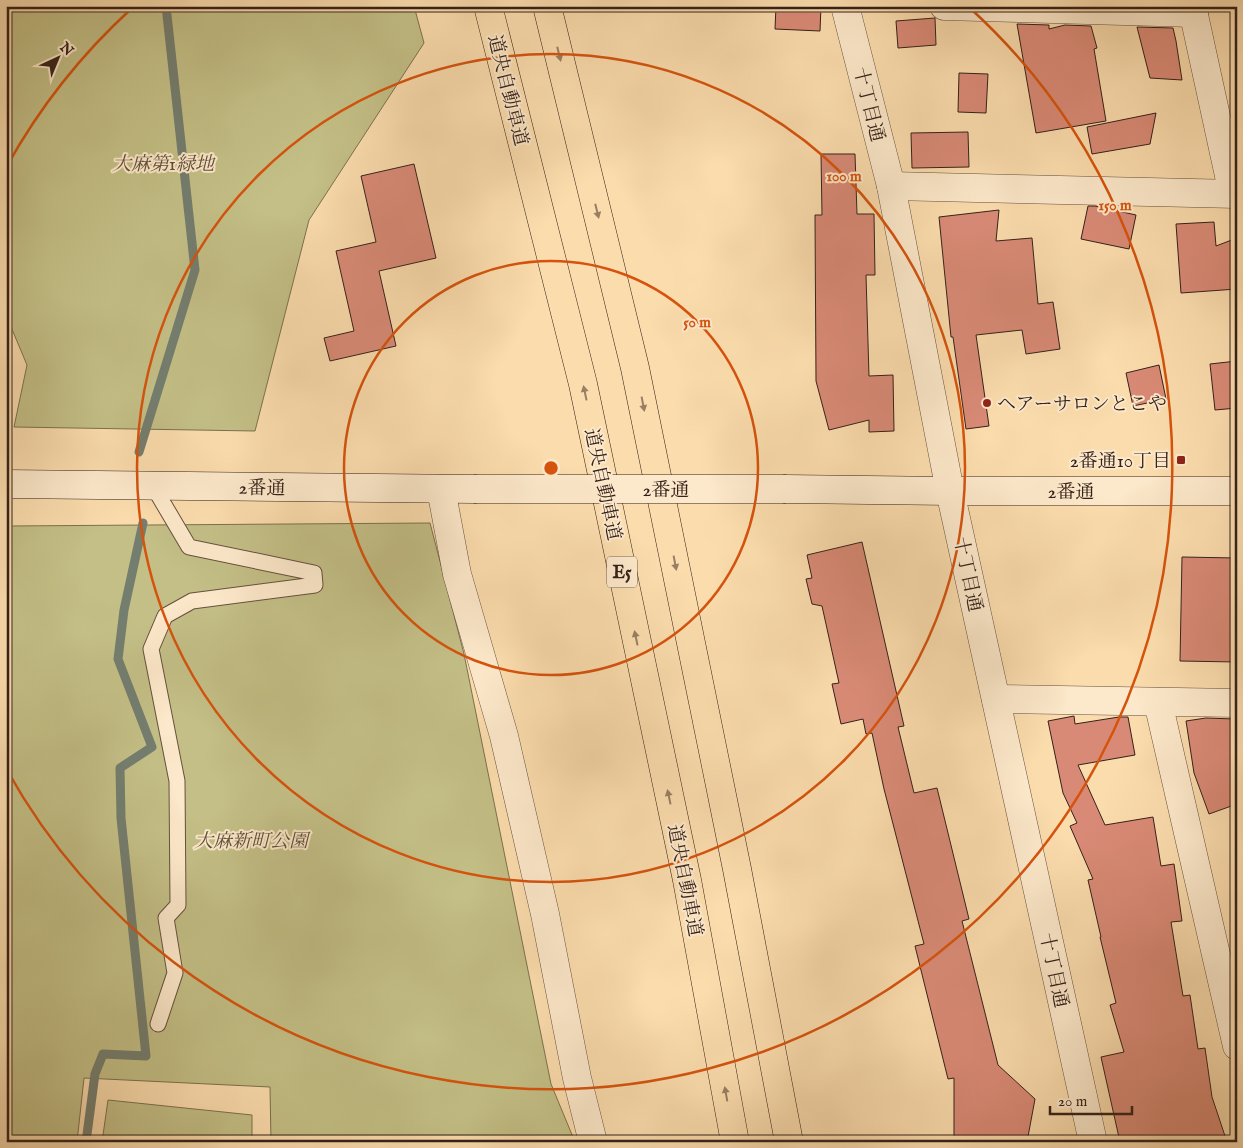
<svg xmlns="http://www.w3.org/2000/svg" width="1243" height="1148" viewBox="0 0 1243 1148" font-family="'IM FELL English','Noto Serif JP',serif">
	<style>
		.green { fill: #c3bf86; stroke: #7c7050 }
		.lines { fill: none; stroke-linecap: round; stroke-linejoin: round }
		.stream { stroke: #747e6f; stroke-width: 9 }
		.building { fill: #d98a76; stroke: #34211a }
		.service-casing { stroke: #66503f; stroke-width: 17 }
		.minor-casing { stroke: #66503f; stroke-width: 29 }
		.tertiary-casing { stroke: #66503f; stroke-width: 29 }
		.secondary-casing { stroke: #34211a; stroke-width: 29 }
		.motorway-casing { stroke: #34211a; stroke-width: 29 }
		.service { stroke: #fce8ca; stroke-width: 15 }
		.minor { stroke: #fce8ca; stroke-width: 28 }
		.tertiary { stroke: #fce8ca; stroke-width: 28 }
		.secondary { stroke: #fce8ca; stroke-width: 28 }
		.motorway { stroke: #fbdcad; stroke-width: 28 }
		.secondary-bridge-casing { stroke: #34211a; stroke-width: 29; stroke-linecap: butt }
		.secondary-bridge { stroke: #fce8ca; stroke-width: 28 }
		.oneway { fill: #987e64 }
		.ring { fill: none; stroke: #d6530d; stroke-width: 2.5 }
		.poi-dot { fill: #8f2418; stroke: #fce8ca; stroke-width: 2 }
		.labels { text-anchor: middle; stroke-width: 4; stroke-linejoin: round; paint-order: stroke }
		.shield { fill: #fce8ca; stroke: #705d4f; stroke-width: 1 }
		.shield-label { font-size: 18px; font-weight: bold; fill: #34211a }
		.street-label { font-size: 19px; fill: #34211a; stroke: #fce8ca }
		.park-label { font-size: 19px; font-style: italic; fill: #5f503a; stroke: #fce8ca }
		.poi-label { font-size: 19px; fill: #34211a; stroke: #fce8ca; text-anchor: start }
		.centre { fill: #d6530d; stroke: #fce8ca; stroke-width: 2.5 }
		.ring-label { font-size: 15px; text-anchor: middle; font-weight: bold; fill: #d6530d; stroke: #fce8ca; stroke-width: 4; stroke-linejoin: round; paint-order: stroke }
	</style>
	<rect width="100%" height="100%" fill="#fbdcad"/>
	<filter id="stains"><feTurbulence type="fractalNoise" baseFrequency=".004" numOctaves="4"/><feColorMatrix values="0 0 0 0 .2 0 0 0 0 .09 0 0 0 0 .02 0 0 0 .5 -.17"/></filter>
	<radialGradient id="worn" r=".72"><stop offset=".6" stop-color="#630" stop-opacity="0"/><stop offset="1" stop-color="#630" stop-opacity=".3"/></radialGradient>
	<g class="green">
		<path d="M 6,6 L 414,6 L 424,43 L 309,220 L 255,431 L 14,427 L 27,365 L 6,315 Z"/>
		<path d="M 430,523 L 464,654 L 551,1084 L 575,1142 L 271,1142 L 270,1087 L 84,1078 L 77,1142 L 6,1142 L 6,526 Z"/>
		<path d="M 108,1100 L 252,1115 L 252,1142 L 102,1142 Z"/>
	</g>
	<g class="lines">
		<g class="stream">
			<path d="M 139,452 L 195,270 L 166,6"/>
			<path d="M 86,1142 L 95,1074 L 103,1054 L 146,1056 L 121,818 L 120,768 L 152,747 L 118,659 L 124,610 L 143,523"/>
		</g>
	</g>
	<g class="building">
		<path d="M 776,6 L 821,6 L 820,31 L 775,29 Z"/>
		<path d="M 935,18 L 936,45 L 898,48 L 896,21 Z"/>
		<path d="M 1017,24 L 1049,25 L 1049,29 L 1065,25 L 1091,26 L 1097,48 L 1094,49 L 1106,121 L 1036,133 Z"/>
		<path d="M 1137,27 L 1173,28 L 1176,41 L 1182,80 L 1150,78 Z"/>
		<path d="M 959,73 L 988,74 L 986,113 L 958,112 Z"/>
		<path d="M 1156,113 L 1150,144 L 1092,154 L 1087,127 Z"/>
		<path d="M 968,132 L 969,167 L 912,168 L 911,133 Z"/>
		<path d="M 821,154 L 855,154 L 857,214 L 874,214 L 875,275 L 866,275 L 869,376 L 893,375 L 894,431 L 869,432 L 869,420 L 829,430 L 816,381 L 815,215 L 822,215 Z"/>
		<path d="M 414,164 L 436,258 L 379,271 L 396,346 L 330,361 L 324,338 L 354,331 L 336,251 L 376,242 L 361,176 Z"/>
		<path d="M 1088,206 L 1095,206 L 1136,215 L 1129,249 L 1081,239 Z"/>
		<path d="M 999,210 L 996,241 L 1032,238 L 1038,304 L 1053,302 L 1060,349 L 1026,354 L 1022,330 L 976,335 L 989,426 L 966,429 L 953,337 L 951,337 L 939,217 Z"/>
		<path d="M 1214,222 L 1216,246 L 1237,238 L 1237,289 L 1181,293 L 1176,224 Z"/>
		<path d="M 1237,361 L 1237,408 L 1215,410 L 1210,364 Z"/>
		<path d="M 1159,365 L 1166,399 L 1133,406 L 1126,373 Z"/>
		<path d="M 862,542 L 904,726 L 898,727 L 914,793 L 937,788 L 969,919 L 962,921 L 998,1065 L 1035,1099 L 1027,1142 L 961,1142 L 954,1137 L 954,1078 L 948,1079 L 915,946 L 924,944 L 884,789 L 872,733 L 866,734 L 863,719 L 841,724 L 832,684 L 839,683 L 822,606 L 812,604 L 806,579 L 812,578 L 807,555 Z"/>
		<path d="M 1182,557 L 1237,558 L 1237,662 L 1180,661 Z"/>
		<path d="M 1074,716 L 1075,724 L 1119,717 L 1128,717 L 1135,755 L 1078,765 L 1105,825 L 1153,817 L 1161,866 L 1174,864 L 1182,921 L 1171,922 L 1183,996 L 1190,995 L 1198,1049 L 1205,1048 L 1212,1097 L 1227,1142 L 1120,1142 L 1101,1057 L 1124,1052 L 1110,1005 L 1116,1003 L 1100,937 L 1101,937 L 1088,880 L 1093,879 L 1070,826 L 1077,823 L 1063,793 L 1048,721 Z"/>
		<path d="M 1206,718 L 1234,719 L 1237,737 L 1237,804 L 1209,814 L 1194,773 L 1186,721 Z"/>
	</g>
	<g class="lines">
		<g class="service-casing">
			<path id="service" d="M 153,486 L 189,547 L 314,573 L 315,585 L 192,601 L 165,616 L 151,649 L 177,781 L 178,905 L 166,918 L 175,973 L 158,1024"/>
		</g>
		<g class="minor-casing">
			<g id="minor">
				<path d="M 944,6 L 1194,13"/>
				<path d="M 1192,6 L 1233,194"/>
				<path d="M 891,186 L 1237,194"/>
				<path d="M 441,489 L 457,574 L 504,736 L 545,914 L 577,1078 L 593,1142"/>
				<path d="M 996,699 L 1237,703"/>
				<path d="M 1158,702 L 1237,1046"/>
			</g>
		</g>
		<g class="tertiary-casing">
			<path id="tertiary" d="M 845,6 L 891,186 L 950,491 L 1093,1142"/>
		</g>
		<g class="secondary-casing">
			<g id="secondary">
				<path d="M 6,484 L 474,489"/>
				<path d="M 786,489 L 950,491 L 1237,491"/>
			</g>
		</g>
		<g class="motorway-casing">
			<g id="motorway">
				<path d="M 488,6 L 583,384 L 687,880 L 735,1142"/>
				<path d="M 547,6 L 635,368 L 737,869 L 789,1142"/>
			</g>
		</g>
		<use href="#service" class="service"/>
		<use href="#minor" class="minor"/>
		<use href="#tertiary" class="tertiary"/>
		<use href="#secondary" class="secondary"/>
		<use href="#motorway" class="motorway"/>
		<g class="secondary-bridge-casing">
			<path id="secondary-bridge" d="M 474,489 L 786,489"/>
		</g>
		<use href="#secondary-bridge" class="secondary-bridge"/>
	</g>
	<defs><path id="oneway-solid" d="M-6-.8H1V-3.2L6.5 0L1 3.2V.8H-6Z" transform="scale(1.25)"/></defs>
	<g class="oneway">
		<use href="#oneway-solid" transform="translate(559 54) rotate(76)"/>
		<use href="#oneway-solid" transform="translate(597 211) rotate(76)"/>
		<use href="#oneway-solid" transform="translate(585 393) rotate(-102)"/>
		<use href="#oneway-solid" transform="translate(643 404) rotate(79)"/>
		<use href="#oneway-solid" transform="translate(675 563) rotate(79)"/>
		<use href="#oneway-solid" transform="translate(636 638) rotate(-102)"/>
		<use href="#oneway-solid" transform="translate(669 797) rotate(-102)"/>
		<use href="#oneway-solid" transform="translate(726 1094) rotate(-100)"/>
	</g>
	<g class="ring">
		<circle cx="551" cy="468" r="207"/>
		<circle cx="551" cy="468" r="414"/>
		<path d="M7 166A622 622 0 0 1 131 9M971 9A622 622 0 1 1 7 770"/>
	</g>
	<g class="poi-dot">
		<circle cx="987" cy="403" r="5"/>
		<rect x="1176" y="455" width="10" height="10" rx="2.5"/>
	</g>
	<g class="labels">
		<rect class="shield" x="607" y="556.5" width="30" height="31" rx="4"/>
		<g class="shield-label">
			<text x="622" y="578">E5</text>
		</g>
		<g class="street-label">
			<text transform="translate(509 90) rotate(76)" y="7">道央自動車道</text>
			<text transform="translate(870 104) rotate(76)" y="7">十丁目通</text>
			<text transform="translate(604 484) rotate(78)" y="7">道央自動車道</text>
			<text transform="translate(262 487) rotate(1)" y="7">2番通</text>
			<text x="666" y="496">2番通</text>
			<text x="1071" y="498">2番通</text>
			<text transform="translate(969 574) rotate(78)" y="7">十丁目通</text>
			<text transform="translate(686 880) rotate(79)" y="7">道央自動車道</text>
			<text transform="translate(1055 970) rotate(78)" y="7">十丁目通</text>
		</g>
		<g class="park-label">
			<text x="163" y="170">大麻第1緑地</text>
			<text x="251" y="847">大麻新町公園</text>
		</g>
		<g class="poi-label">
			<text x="997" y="410">ヘアーサロンとこや</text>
			<text x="1171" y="467" text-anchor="end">2番通10丁目</text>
		</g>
	</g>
	<circle cx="551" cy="468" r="8" class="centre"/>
	<g class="ring-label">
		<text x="844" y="181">100 m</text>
		<text x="1115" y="210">150 m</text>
		<text x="697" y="327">50 m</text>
	</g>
	<rect width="1243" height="1148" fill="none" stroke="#fbdcad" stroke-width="25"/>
	<rect x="8" y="8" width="1228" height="1133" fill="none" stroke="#34211a" stroke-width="2.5"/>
	<rect x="12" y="12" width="1218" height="1123" fill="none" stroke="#34211a"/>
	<g transform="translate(58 58) rotate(44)" stroke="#fce8ca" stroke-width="4" paint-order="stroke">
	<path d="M0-4L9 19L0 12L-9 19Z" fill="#34211a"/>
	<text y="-8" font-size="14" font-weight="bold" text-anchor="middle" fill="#34211a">N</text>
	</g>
	<path d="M1050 1106v8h82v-8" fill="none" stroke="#34211a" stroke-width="2.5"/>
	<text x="1058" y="1106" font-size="15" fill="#34211a" stroke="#fce8ca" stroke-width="4" paint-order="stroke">20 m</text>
	<rect width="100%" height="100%" filter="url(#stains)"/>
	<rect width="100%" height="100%" fill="url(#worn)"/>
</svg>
